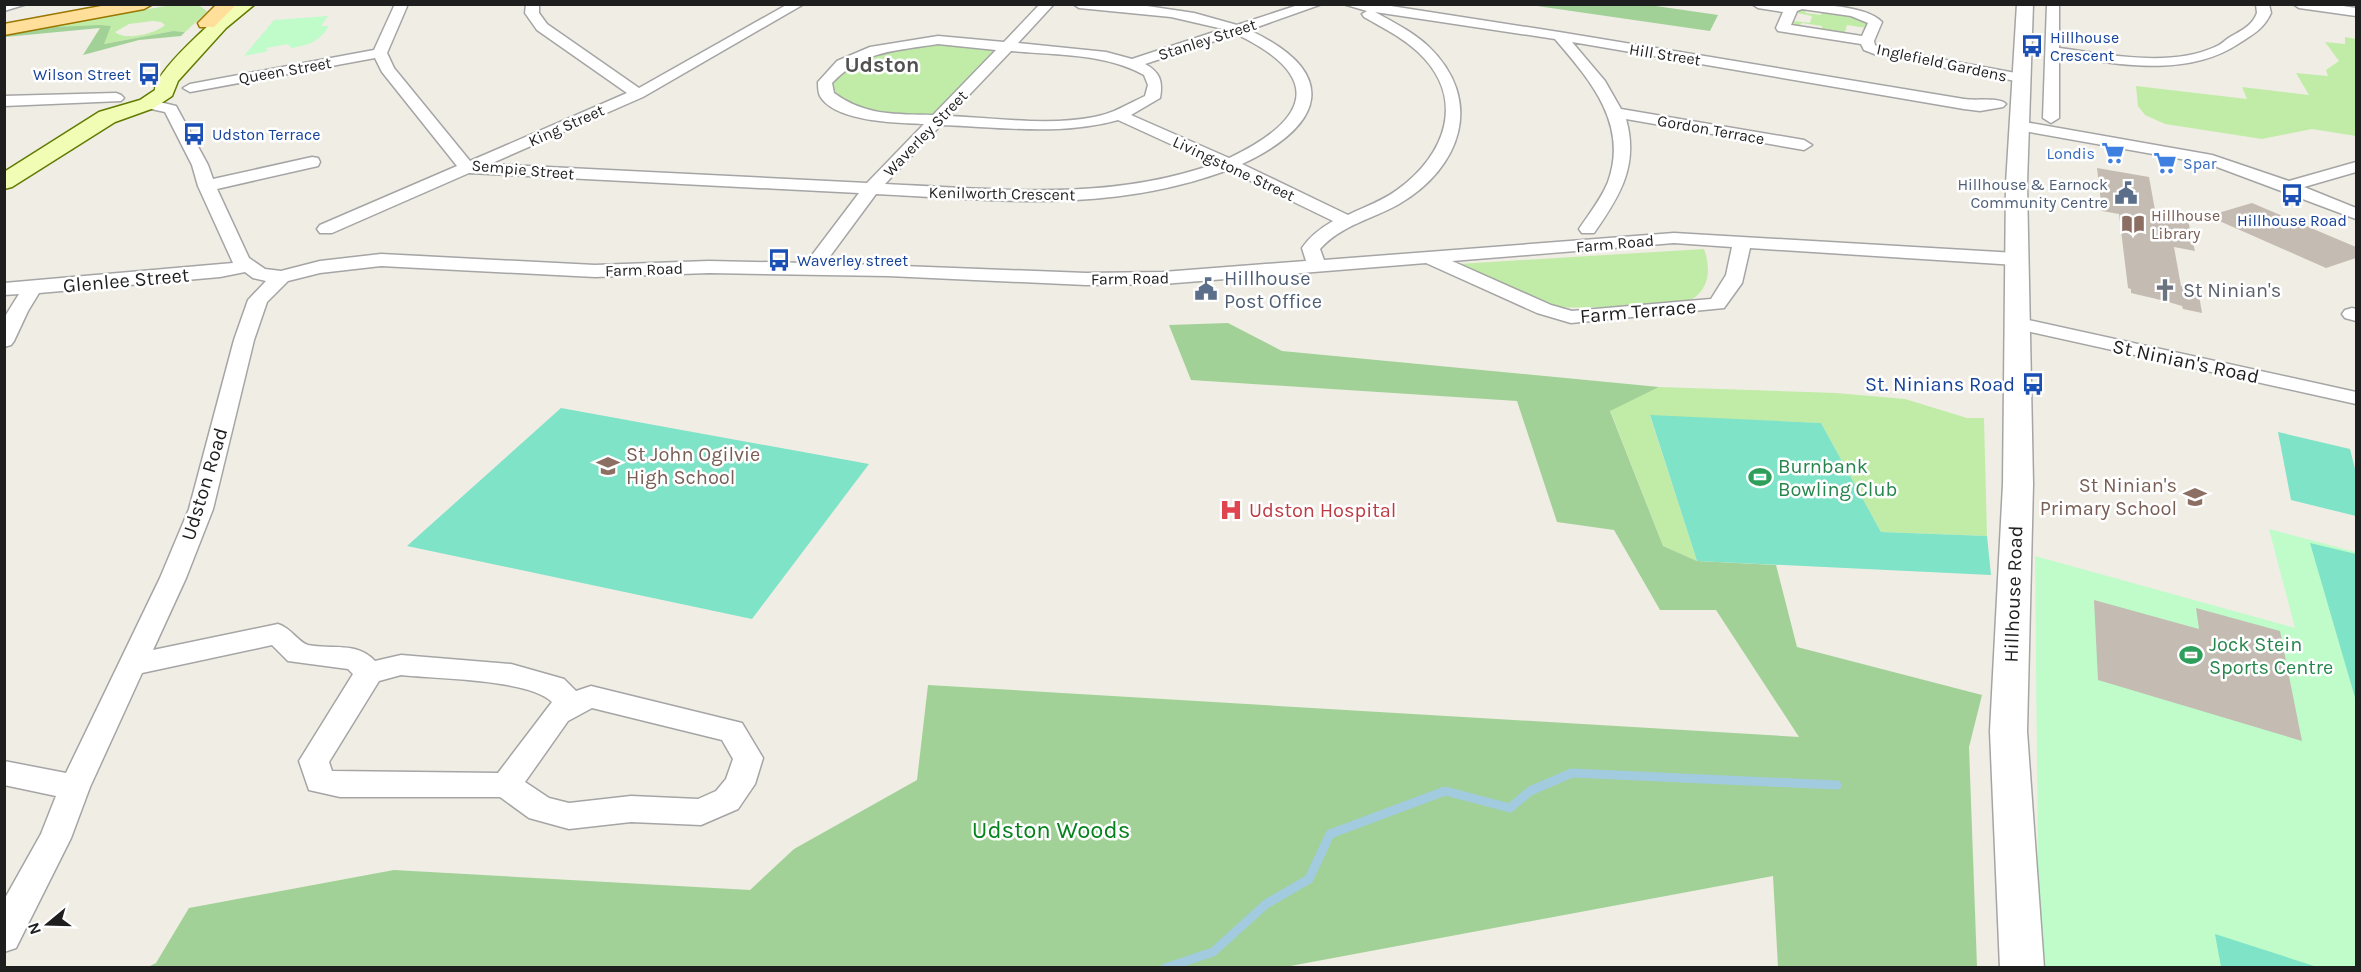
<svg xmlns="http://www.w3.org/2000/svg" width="2361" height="972" viewBox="0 0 2361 972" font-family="Karla,sans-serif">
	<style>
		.grass { fill: #c1eca7; fill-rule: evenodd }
		.forest { fill: #a1d197 }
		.park { fill: #bffcca }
		.pitch { fill: #7ee3c7 }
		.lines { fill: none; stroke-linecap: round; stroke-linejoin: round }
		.stream { stroke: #a2cbe0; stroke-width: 9 }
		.building { fill: #c4bcb3 }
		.minor-casing { stroke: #a5a5a5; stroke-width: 3 }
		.tertiary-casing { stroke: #a5a5a5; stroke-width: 3 }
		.secondary-casing { stroke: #607b00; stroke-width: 3 }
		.primary-casing { stroke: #970; stroke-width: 3 }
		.minor { fill: #fff; fill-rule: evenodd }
		.tertiary { fill: #fff; fill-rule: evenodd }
		.secondary { fill: #f1fcb5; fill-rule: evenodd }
		.primary { fill: #ffdf9a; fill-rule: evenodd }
		.labels { text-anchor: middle; stroke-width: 5; stroke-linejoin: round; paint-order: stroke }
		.far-transit-label { font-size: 16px; fill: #164399; stroke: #fff; text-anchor: start }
		.far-street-label { font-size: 16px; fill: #1e1e1e; stroke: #fff }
		.far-shop-label { font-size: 16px; fill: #366cbe; stroke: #fff; text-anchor: end }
		.far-service-label { font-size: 16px; fill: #4e5e75; stroke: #fff; text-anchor: end }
		.far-education-label { font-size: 16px; fill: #785e54; stroke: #fff; text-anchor: start }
		.service-label { font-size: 20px; fill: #4e5e75; stroke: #fff; text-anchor: start }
		.street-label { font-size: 20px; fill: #1e1e1e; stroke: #fff }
		.worship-label { font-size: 20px; fill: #5b616d; stroke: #fff; text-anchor: start }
		.transit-label { font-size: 20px; fill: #164399; stroke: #fff; text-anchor: end }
		.education-label { font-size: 20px; fill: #785e54; stroke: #fff; text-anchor: start }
		.leisure-label { font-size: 20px; fill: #27864d; stroke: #fff; text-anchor: start }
		.health-label { font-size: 20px; fill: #be3a42; stroke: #fff; text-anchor: start }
		.far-district-label { font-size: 22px; font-weight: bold; fill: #515151; stroke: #fff }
		.near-park-label { font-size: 24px; fill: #06821f; stroke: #fff }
	</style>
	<rect width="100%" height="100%" fill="#f0ede4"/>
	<g class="grass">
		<path d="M 172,5 C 184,5 200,2 207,12 L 185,32 L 173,31 L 103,44 L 111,26 L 35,28 ZM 153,21 L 161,22 L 165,25 C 155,34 125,41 115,32 L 129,24 Z"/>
		<path d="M 1799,8 L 1806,9 L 1806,13 L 1821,15 L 1822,11 L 1854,15 L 1868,21 L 1866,28 L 1847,25 L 1844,35 L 1822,31 L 1822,26 L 1802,23 L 1799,26 L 1792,25 L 1794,21 L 1810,23 L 1812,16 L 1797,13 Z"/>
		<path d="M 2345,37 L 2356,39 L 2356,136 L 2312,129 L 2262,139 L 2165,124 L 2145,115 L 2138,106 L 2136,86 L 2247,99 L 2242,87 L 2309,95 L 2296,73 L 2328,76 L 2326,70 L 2339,61 L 2325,42 L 2345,44 Z"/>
		<path d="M 938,40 L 1008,45 L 938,122 L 844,108 L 825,82 L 870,51 Z"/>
		<path d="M 1704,249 C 1710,267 1711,285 1694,298 C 1685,305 1575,309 1560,307 C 1524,300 1491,280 1458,264 Z"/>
		<path d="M 1659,387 L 1836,393 L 1905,399 L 1967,418 L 1984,418 L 1987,536 L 1881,532 L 1821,423 L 1650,416 L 1697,561 L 1663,546 L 1610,410 Z"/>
	</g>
	<g class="forest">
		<path d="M 1530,5 L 1649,5 L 1718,15 L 1710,31 Z"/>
		<path d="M 99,25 L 111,26 L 104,44 L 173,31 L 185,32 L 181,36 L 139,40 L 83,55 L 100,28 L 5,37 L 5,34 L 35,28 Z"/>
		<path d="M 1228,323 L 1282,351 L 1659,387 L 1610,411 L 1663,546 L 1697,561 L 1776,565 L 1797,647 L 1982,695 L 1969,747 L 1977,967 L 1778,967 L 1773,876 L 1285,967 L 146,968 L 156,963 L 189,908 L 394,870 L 750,890 L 794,849 L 917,780 L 928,685 L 1799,737 L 1716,610 L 1660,610 L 1614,530 L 1557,522 L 1517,401 L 1191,380 L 1169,325 Z"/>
	</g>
	<g class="park">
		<path d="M 328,16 L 321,26 L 329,26 C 319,42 309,45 291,48 L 288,44 L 266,48 L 268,51 L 244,56 L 274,20 Z"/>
		<path d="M 2269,529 L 2356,552 L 2356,967 L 2039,967 L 2035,556 L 2295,628 Z"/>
	</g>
	<g class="pitch">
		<path d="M 561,408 L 869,464 L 752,619 L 407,546 Z"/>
		<path d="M 1650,415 L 1821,423 L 1881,532 L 1987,536 L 1991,575 L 1697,561 Z"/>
		<path d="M 2278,432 L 2350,449 L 2356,473 L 2356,516 L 2291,500 Z"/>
		<path d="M 2310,543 L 2356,554 L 2356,701 Z"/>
		<path d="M 2215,934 L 2317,967 L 2221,967 Z"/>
	</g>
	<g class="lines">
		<path class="stream" d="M 1165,968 L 1213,952 L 1266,904 L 1309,879 L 1330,834 L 1445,791 L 1510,808 L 1530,791 L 1572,773 L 1837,785"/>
	</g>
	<g class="building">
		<path d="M 2097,168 L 2149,177 L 2155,210 L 2187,216 L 2195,251 L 2174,247 L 2181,286 L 2198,289 L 2202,313 L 2183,309 L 2182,306 L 2165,301 L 2131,293 L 2131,289 L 2128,288 L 2119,214 L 2102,211 Z"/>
		<path d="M 2252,203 L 2356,247 L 2356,258 L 2326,268 L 2208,216 Z"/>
		<path d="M 2094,600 L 2199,629 L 2196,608 L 2280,631 L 2302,741 L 2098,680 Z"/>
	</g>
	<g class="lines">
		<g class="minor-casing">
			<g id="minor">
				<path d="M 4,4 L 27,4 L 4,11 Z"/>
				<path d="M 395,4 L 408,4 L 387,53 L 394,68 L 470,161 L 627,93 L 537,30 L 525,13 L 526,4 L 539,4 L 539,13 L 547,24 L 639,88 L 788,4 L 804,4 L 643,97 L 490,164 L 867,183 L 924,124 C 898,123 835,122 820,96 C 818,92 818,86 818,82 L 837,61 L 870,47 L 938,36 L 1004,42 L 1040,4 L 1054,4 L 1018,43 L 1106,52 L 1132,59 L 1223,29 L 1171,17 L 1079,8 L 1073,4 L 1147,6 L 1194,13 L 1237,25 L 1301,4 L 1322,4 L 1249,30 C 1341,73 1325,125 1242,164 L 1348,215 C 1364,207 1382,201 1397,190 C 1446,155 1467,98 1418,52 C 1402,37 1383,28 1364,17 L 1362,14 L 1367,11 L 1343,4 L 1378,4 L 1559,32 L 1964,99 C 1976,101 1999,97 2006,104 L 2003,107 L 1980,111 L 1964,109 L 1572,42 L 1605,81 L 1621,109 L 1804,140 L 1812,145 L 1804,150 L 1626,119 C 1639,165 1620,196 1594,233 L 1582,233 L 1579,229 C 1589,214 1601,199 1608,182 C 1629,124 1590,80 1555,39 L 1375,12 C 1393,22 1413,32 1428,46 C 1485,100 1461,168 1399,204 C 1373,219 1341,225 1320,249 L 1324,260 L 1674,233 L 2016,253 L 2023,255 L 2025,259 L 2023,263 L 2016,265 L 1750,248 L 1742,283 L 1724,308 L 1571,323 L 1537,313 L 1426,263 L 1163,284 L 1086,285 L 888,276 L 709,273 L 595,277 L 381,266 L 320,273 L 288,281 L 267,302 L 254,340 L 213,509 L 186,578 L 153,650 L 278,624 C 291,628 298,642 308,645 C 333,650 356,641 375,661 L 401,655 L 511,664 L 564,679 L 576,691 L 591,686 L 742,723 L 763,758 L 755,784 L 738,809 L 701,825 L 631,822 L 569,829 L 529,818 L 500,797 L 340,797 L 309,790 L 299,761 L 353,674 L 348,669 L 288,661 L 272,645 L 142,673 L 90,787 L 71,838 L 16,948 L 4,952 L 4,900 L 41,834 L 56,796 L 4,785 L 4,761 L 66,773 L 160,578 L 189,509 L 234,340 L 248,300 L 266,281 L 253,278 L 245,272 L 220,277 L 39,293 L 28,311 L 14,341 L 11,345 L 4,347 L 4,318 L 19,294 L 4,295 L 4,283 L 233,263 L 198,186 L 192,165 L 165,112 L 142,107 L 139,104 L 142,101 L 147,99 L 176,106 L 208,165 L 213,179 L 312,157 L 318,158 L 320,162 L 318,166 L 217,189 L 249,258 L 265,269 L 281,271 L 320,261 L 381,254 L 595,265 L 709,261 L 806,263 L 859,193 L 469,173 L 332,233 L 320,233 L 317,229 L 320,225 L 457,166 L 382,72 L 375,58 L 190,92 L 183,88 L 190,84 L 374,50 ZM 1236,34 C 1326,77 1309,120 1229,158 L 1131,115 L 1160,98 C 1163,81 1160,72 1145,64 ZM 938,44 L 996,50 L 933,115 C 896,114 865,116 834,93 L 832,83 C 863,50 896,51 938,44 ZM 1011,51 C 1055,55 1105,53 1144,75 L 1148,85 L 1145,96 C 1128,104 1112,114 1094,117 C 1050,126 995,118 949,116 ZM 1118,120 L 1214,164 C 1108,202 996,189 885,184 L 941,125 C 999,127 1061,136 1118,120 ZM 1228,170 L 1333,221 C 1321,228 1310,236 1302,248 L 1306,261 L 1163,272 L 1086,273 L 825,263 L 876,194 C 1000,200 1108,214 1228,170 ZM 1674,243 L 1732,247 L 1726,275 L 1711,299 L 1572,311 L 1551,305 L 1452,261 ZM 401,675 C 436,679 529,679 552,702 L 498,773 L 332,771 L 329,762 L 379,681 ZM 592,708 L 722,740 L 733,759 L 726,779 L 716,791 L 698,799 L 631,796 L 569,803 L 549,798 L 525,782 L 568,721 Z"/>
				<path d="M 1752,4 C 1783,4 1861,0 1882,22 L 1874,41 L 1875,45 L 1881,48 L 2021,74 L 2028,78 L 2021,82 L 1877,55 L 1864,50 L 1861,44 L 1778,31 L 1776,28 L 1783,12 L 1758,8 ZM 1802,9 L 1851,16 L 1868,23 L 1862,36 L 1791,25 L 1797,11 Z"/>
				<path d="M 2047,4 L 2059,4 L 2059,48 C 2108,54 2168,68 2215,47 C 2221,45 2225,40 2230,37 C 2242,30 2252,26 2257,13 L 2256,4 L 2269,4 L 2271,13 C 2264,29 2252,35 2238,44 C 2186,78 2118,64 2059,56 L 2059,118 L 2051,123 L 2043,118 Z"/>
				<path d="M 2293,4 L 2330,4 L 2356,8 L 2356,16 L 2299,8 Z"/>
				<path d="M 116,93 L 121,95 L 124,98 L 121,101 L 4,106 L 4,96 Z"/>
				<path d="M 2019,121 L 2212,155 L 2289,181 L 2356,162 L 2356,172 L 2304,187 L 2356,208 L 2356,219 L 2209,164 L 2013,129 L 2011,126 L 2013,123 Z"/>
				<path d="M 2352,308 L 2356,309 L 2356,321 L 2345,318 L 2342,314 L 2345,310 Z"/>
				<path d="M 2015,317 L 2356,392 L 2356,404 L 2008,327 L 2005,323 L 2008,319 Z"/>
			</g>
		</g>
		<g class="tertiary-casing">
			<path id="tertiary" d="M 2017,4 L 2033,4 L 2027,184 L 2033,484 L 2027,731 L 2044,968 L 2000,968 L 1990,731 L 2003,484 L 2006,184 Z"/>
		</g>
		<g class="secondary-casing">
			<path id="secondary" d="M 234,4 L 255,4 L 226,28 L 178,81 L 172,96 L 154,108 L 115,122 L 12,187 L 4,189 L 4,172 L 99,112 L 140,100 L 155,90 C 155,71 217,17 234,4 Z"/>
		</g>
		<g class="primary-casing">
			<g id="primary">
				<path d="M 112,4 L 153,4 L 144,9 L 4,35 L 4,24 Z"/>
				<path d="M 217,4 L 237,4 L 214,27 L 200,27 L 198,23 Z"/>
			</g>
		</g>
		<use href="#minor" class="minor"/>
		<use href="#tertiary" class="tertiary"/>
		<use href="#secondary" class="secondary"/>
		<use href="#primary" class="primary"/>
	</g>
	<defs>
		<g id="bus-bare" transform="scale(1.8)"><path d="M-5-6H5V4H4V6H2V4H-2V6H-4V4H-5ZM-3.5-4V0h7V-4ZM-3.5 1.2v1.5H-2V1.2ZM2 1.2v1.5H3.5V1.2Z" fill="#1a4fb4" stroke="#fff" stroke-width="2.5" paint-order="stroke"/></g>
		<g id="supermarket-bare" transform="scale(1.8)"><path d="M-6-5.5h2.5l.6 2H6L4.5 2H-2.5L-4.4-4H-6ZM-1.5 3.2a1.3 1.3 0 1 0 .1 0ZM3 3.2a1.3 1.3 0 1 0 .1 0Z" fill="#3f7fe0" stroke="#fff" stroke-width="2.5" paint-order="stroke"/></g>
		<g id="civic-bare" transform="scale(1.8)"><path d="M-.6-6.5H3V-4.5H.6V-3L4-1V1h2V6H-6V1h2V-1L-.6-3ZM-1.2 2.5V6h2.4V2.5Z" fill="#5c6f8a" stroke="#fff" stroke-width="2.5" paint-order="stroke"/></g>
		<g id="library-bare" transform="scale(1.8)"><path d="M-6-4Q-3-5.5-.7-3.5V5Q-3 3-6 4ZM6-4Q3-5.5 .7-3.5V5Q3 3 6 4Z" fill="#8d6e63" stroke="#fff" stroke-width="2.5" paint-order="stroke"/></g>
		<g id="church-bare" transform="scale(1.8)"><path d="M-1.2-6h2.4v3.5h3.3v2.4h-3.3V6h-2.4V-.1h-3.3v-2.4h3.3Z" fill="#6b7280" stroke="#fff" stroke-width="2.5" paint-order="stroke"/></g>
		<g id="school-bare" transform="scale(1.8)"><path d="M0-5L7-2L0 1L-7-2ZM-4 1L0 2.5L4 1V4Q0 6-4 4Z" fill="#8d6e63" stroke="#fff" stroke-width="2.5" paint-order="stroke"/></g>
		<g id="stadium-bare" transform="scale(1.8)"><path d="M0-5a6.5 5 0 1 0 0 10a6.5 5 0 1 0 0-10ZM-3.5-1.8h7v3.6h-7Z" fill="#2e9e5b" stroke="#fff" stroke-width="2.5" paint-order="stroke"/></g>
		<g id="hospital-bare" transform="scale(1.8)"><path d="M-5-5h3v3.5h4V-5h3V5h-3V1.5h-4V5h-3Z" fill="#e0444e" stroke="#fff" stroke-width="2.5" paint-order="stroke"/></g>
	</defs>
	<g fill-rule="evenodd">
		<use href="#bus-bare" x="2032" y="46"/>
		<use href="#bus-bare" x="149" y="74"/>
		<use href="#bus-bare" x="194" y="134"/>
		<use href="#supermarket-bare" x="2113" y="153"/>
		<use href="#supermarket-bare" x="2165" y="163"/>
		<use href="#civic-bare" x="2126" y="193"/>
		<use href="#bus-bare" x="2292" y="195"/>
		<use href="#library-bare" x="2133" y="224"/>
		<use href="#bus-bare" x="779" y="260"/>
		<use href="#civic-bare" x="1206" y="289"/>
		<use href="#church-bare" x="2165" y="290"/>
		<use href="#bus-bare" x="2033" y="384"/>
		<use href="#school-bare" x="608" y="466"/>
		<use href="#stadium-bare" x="1760" y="477"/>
		<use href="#school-bare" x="2195" y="497"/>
		<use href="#hospital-bare" x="1231" y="510"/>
		<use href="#stadium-bare" x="2191" y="655"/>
	</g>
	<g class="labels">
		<g class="far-transit-label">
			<text x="2050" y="43">Hillhouse<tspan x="2050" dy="18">Crescent</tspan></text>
			<text x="131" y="80" text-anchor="end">Wilson Street</text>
			<text x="212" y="140">Udston Terrace</text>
			<text x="2292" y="226" text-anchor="middle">Hillhouse Road</text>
			<text x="797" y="266">Waverley street</text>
		</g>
		<g class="far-street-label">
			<text transform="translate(1207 39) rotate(-18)" y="6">Stanley Street</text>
			<text transform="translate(1665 54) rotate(9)" y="6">Hill Street</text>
			<text transform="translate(1942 62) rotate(12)" y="6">Inglefield Gardens</text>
			<text transform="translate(285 70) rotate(-10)" y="6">Queen Street</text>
			<text transform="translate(566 125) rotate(-24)" y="6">King Street</text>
			<text transform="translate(1711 129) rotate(10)" y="6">Gordon Terrace</text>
			<text transform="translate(925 133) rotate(-46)" y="6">Waverley Street</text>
			<text transform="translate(1234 168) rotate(25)" y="6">Livingstone Street</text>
			<text transform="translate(523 169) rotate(5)" y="6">Sempie Street</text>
			<text transform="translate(1002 193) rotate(1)" y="6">Kenilworth Crescent</text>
			<text transform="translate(1615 243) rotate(-5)" y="6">Farm Road</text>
			<text transform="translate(644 269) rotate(-2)" y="6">Farm Road</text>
			<text transform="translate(1130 278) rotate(-1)" y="6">Farm Road</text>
		</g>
		<g class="far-shop-label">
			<text x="2095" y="159">Londis</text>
			<text x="2183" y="169" text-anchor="start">Spar</text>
		</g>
		<g class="far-service-label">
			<text x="2108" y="190">Hillhouse &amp; Earnock<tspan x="2108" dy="18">Community Centre</tspan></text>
		</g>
		<g class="far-education-label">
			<text x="2151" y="221">Hillhouse<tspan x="2151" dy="18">Library</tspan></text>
		</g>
		<g class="service-label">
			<text x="1224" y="285">Hillhouse<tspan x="1224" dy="23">Post Office</tspan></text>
		</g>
		<g class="street-label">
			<text transform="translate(126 280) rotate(-5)" y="7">Glenlee Street</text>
			<text transform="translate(1638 311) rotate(-5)" y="7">Farm Terrace</text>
			<text transform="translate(2186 361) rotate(12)" y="7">St Ninian's Road</text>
			<text transform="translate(204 484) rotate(-73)" y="7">Udston Road</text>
			<text transform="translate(2013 594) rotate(-88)" y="7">Hillhouse Road</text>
		</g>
		<g class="worship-label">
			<text x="2183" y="297">St Ninian's</text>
		</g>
		<g class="transit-label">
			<text x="2015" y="391">St. Ninians Road</text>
		</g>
		<g class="education-label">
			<text x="626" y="461">St John Ogilvie<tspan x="626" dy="23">High School</tspan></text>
			<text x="2177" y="492" text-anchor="end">St Ninian's<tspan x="2177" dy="23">Primary School</tspan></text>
		</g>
		<g class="leisure-label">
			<text x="1778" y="473">Burnbank<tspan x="1778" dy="23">Bowling Club</tspan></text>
			<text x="2209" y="651">Jock Stein<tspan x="2209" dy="23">Sports Centre</tspan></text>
		</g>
		<g class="health-label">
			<text x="1249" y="517">Udston Hospital</text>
		</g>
		<g class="far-district-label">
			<text x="882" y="72">Udston</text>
		</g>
		<g class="near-park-label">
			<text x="1051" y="838">Udston Woods</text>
		</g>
	</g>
	<rect width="2361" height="972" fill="none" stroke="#1e1e1e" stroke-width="12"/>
	<g transform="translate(48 924) rotate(251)" stroke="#ffffff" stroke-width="4.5" paint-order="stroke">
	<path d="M0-4.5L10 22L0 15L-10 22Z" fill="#1e1e1e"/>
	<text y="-9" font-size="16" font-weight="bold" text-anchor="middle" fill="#1e1e1e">N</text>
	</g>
</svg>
